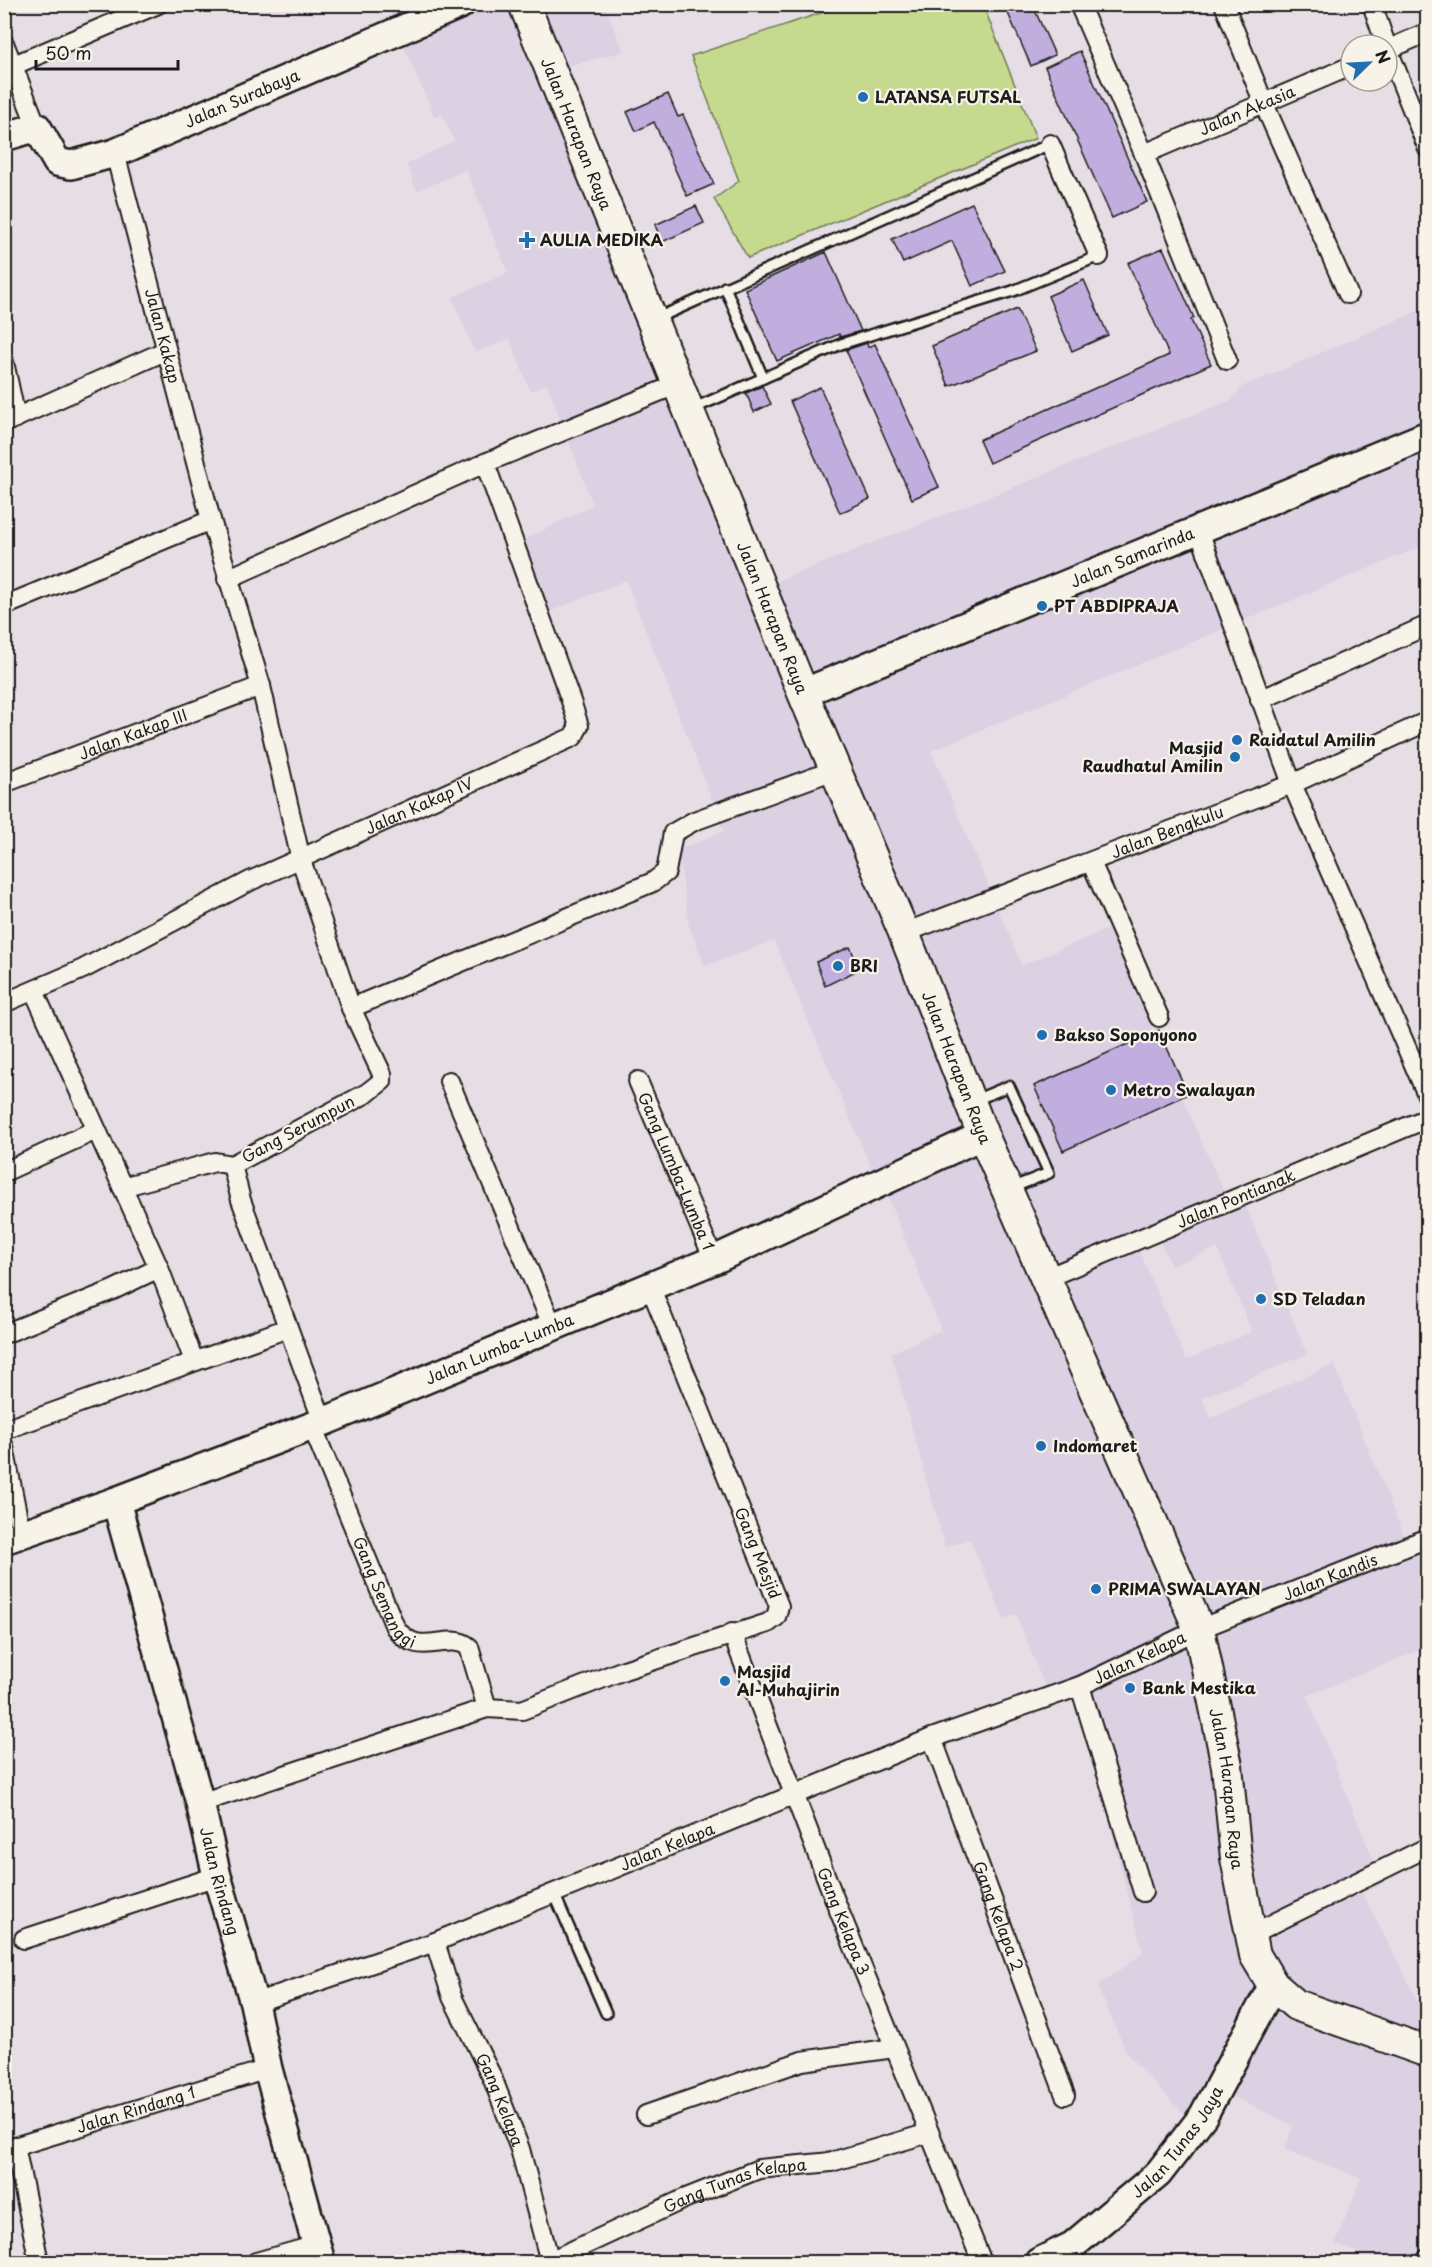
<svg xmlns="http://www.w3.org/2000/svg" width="1432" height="2267" viewBox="0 0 1432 2267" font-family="'Playpen Sans',sans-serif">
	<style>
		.built { fill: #dcd0e3 }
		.green { fill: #c5da8f; stroke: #707b56; stroke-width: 1.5 }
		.building { fill: #c1aede; stroke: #1c1c1c; stroke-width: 1.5 }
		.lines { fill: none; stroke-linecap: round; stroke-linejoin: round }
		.lane-casing { stroke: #1c1c1c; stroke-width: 14 }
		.street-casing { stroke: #1c1c1c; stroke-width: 22 }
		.secondary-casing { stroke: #1c1c1c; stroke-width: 32 }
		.primary-casing { stroke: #1c1c1c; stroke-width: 34 }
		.lane { stroke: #f7f3e8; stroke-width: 9 }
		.street { stroke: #f7f3e8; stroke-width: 18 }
		.secondary { stroke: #f7f3e8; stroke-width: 27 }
		.primary { stroke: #f7f3e8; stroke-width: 30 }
		.poi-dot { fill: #1f6fb2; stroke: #f7f3e8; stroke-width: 2 }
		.labels { text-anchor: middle; stroke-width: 4.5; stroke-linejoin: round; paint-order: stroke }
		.poi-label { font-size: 16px; font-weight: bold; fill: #1c1c1c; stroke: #f7f3e8; text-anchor: start }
		.street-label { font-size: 16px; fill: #1c1c1c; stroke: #f7f3e8 }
	</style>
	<rect width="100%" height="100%" fill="#e7dee5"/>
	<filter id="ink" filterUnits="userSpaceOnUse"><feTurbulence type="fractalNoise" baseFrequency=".0167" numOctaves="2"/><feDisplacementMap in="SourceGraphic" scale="12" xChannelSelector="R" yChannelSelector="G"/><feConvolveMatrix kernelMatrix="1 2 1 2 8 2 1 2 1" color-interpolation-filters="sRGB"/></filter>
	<g filter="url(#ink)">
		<path class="built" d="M 386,5 L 604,5 L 624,51 L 561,68 L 770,584 L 1231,400 L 1242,387 L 1427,307 L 1427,544 L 931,751 L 1022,965 L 1108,929 L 1230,1206 L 1137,1246 L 1186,1360 L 1252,1332 L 1217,1248 L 1171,1266 L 1160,1241 L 1245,1205 L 1307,1354 L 1202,1398 L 1211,1418 L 1334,1364 L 1405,1539 L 1427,1530 L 1427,1647 L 1307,1696 L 1383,1884 L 1362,1892 L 1427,2019 L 1427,2244 L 1422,2241 L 1414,2262 L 1384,2262 L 1335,2244 L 1361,2178 L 1285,2150 L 1293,2126 L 1209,2085 L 1189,2120 L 1128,2055 L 1097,1986 L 1143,1953 L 1077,1697 L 1052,1705 L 1016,1614 L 1004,1619 L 970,1539 L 945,1547 L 891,1353 L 941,1330 L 891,1204 L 876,1179 L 774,941 L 705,966 L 689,925 L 678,850 L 724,831 L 626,580 L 542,615 L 515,544 L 593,505 L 547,384 L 530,391 L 510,339 L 475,353 L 452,297 L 508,273 L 466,170 L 417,191 L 406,164 L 454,141 L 442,114 L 435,118 Z"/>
		<path class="green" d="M 848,4 L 983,5 L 1036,138 L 748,258 L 714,199 L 739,181 L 691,56 Z"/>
		<g class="building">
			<path d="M 1004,4 L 1032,4 L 1055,55 L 1031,66 Z"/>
			<path d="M 1080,51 L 1147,202 L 1112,218 L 1045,67 Z"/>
			<path d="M 668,94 L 678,117 L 683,115 L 714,184 L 687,196 L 654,122 L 636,131 L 627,112 Z"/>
			<path d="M 972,203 L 1005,271 L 972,286 L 952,241 L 903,263 L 892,239 Z"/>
			<path d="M 696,206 L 704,223 L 662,242 L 655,225 Z"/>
			<path d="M 1163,248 L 1194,318 L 1191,320 L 1211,364 L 989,463 L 979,440 L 1169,355 L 1128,263 Z"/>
			<path d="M 826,252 L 861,331 L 840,337 L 839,334 L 777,361 L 745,289 Z"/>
			<path d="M 1084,280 L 1108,335 L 1072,351 L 1048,296 Z"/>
			<path d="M 1017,309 L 1036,351 L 949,386 L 932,346 Z"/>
			<path d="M 867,343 L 868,347 L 875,344 L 939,487 L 912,499 L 846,350 Z"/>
			<path d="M 762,386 L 771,404 L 754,412 L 746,393 Z"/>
			<path d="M 820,387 L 870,499 L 840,513 L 790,401 Z"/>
			<path d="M 850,947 L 860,969 L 825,986 L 816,962 Z"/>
			<path d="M 1159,1030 L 1188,1094 L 1063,1151 L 1034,1086 Z"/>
		</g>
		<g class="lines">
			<g class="lane-casing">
				<g id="lane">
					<path d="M 725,287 L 763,378"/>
					<path d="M 655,319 L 1050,144"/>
					<path d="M 692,409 L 841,344 L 1013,291 L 1099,256"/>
					<path d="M 973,1101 L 1009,1086 L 1049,1173 L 1011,1188"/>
					<path d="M 554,1893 L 606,2013"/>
				</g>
			</g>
			<g class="street-casing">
				<g id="street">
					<path d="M 1079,4 L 1144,154 L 1227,360"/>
					<path d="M 1224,4 L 1264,104 L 1348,294"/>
					<path d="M 1372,4 L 1386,45"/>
					<path d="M 4,43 L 37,127"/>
					<path d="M 1387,47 L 1428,149"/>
					<path d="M 1387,50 L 1428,32"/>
					<path d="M 14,65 L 158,4"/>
					<path d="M 1050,144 L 1099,256"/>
					<path id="s1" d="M 115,153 L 211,520 L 261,686 L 301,860 L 351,1008 L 382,1074 L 382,1081 L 367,1093 L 232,1165 L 241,1200 L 323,1422"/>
					<path id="s2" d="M 1144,154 L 1351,66"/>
					<path d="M 4,362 L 16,418"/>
					<path d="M 4,423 L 165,351"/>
					<path d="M 1199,531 L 1292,784 L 1428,1097"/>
					<path d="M 227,579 L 485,463 L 678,384"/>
					<path d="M 4,606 L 211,520"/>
					<path d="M 1260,700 L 1428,625"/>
					<path id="s3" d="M 4,783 L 261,686"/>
					<path d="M 1091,862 L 1159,1017"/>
					<path id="s4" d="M 904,933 L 1292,784 L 1428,721"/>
					<path d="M 34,991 L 159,1268"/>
					<path id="s5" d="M 4,1003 L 83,969 L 250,881 L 573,737 L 579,726 L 571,701 L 485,463"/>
					<path d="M 351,1008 L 653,882 L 666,872 L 673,833 L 694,821 L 837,769"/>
					<path d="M 449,1081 L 553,1327"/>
					<path id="s6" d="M 638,1081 L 714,1260"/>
					<path d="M 4,1172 L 96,1130"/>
					<path d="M 122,1187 L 215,1162 L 232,1165"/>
					<path id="s7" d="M 1044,1279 L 1428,1118"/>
					<path d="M 4,1334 L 113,1290 L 159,1268 L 194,1361"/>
					<path id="s8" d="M 312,1426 L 395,1627 C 418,1661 447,1630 469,1647 L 487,1708"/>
					<path d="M 4,1430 L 288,1328"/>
					<path d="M 4,1447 L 21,1534"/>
					<path id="s9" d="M 732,1633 L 838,1908 L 982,2262"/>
					<path d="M 1080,1686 L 1143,1892"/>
					<path id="s10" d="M 932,1738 L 1065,2095"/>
					<path d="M 200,1803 L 487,1708 L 522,1710 L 624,1670 L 768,1623 L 776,1617 L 779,1606 L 650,1286"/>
					<path d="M 1250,1935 L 1428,1847"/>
					<path d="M 24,1939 L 217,1876"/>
					<path id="s11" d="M 435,1942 L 452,1997 L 492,2077 L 520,2149 L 550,2262"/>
					<path id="s12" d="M 254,2003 L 435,1942 L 932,1738 L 1080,1686 L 1199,1629 L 1428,1538"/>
					<path d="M 646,2115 L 802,2061 L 894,2048"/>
					<path d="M 15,2146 L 39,2262"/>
					<path id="s13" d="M 4,2150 L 268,2069"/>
					<path id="s14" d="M 550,2261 L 686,2198 L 759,2169 L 831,2162 L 929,2133"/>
					<path d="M 256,2262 L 317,2245"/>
					<path d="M 1425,2262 L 1428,2258"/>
				</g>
			</g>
			<g class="secondary-casing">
				<g id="secondary">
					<path id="s15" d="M 4,137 L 37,127 L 57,162 L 71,165 L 115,153 L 461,4"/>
					<path id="s16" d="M 803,693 L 1428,435"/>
					<path id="s17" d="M 116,1501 L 200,1803 L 217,1876 L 254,2003 L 268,2069 L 321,2262"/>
					<path id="s18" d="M 4,1540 L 116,1501 L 323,1422 L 714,1260 L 983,1135"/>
					<path id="s19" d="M 1039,2262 L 1072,2246 L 1158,2174 L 1203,2116 L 1273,1985"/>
				</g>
			</g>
			<g class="primary-casing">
				<g id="primary">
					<path id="s20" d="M 524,4 L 803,693 L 904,933 L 983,1135 L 1199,1629 L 1227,1766 L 1236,1858 L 1255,1955 L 1273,1985 L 1296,2005 L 1428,2052"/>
				</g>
			</g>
			<use href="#lane" class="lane"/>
			<use href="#street" class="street"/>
			<use href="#secondary" class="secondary"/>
			<use href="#primary" class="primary"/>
		</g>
	</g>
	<g class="poi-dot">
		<circle cx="863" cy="97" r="6"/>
		<path d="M524 231h6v6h6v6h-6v6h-6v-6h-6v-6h6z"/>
		<circle cx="1042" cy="606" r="6"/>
		<circle cx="1237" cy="740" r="6"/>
		<circle cx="1235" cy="757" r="6"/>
		<circle cx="838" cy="966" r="6"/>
		<circle cx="1042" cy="1035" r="6"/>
		<circle cx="1111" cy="1090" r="6"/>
		<circle cx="1261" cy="1299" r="6"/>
		<circle cx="1041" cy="1446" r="6"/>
		<circle cx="1096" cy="1589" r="6"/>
		<circle cx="725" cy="1681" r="6"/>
		<circle cx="1130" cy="1688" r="6"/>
	</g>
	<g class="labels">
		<g class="poi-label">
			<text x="875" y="103">LATANSA FUTSAL</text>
			<text x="540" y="246">AULIA MEDIKA</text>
			<text x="1054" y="612">PT ABDIPRAJA</text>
			<text x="1249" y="746">Raidatul Amilin</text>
			<text x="1223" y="754" text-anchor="end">Masjid<tspan x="1223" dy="18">Raudhatul Amilin</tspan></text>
			<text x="850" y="972">BRI</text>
			<text x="1054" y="1041">Bakso Soponyono</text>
			<text x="1123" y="1096">Metro Swalayan</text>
			<text x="1273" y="1305">SD Teladan</text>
			<text x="1053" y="1452">Indomaret</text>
			<text x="1108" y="1595">PRIMA SWALAYAN</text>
			<text x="737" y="1678">Masjid<tspan x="737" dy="18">Al-Muhajirin</tspan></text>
			<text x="1142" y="1694">Bank Mestika</text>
		</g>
		<g class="street-label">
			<text dy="6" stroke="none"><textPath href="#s15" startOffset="273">Jalan Surabaya</textPath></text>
			<text dy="6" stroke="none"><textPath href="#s2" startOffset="112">Jalan Akasia</textPath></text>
			<text dy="6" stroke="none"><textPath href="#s20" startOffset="140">Jalan Harapan Raya</textPath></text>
			<text dy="6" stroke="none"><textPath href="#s1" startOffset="189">Jalan Kakap</textPath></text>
			<text dy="6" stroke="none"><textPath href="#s16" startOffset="356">Jalan Samarinda</textPath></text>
			<text dy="6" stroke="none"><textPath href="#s20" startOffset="662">Jalan Harapan Raya</textPath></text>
			<text dy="6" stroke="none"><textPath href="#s3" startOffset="138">Jalan Kakap III</textPath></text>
			<text dy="6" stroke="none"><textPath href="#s5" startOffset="460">Jalan Kakap IV</textPath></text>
			<text dy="6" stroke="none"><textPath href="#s4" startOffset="282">Jalan Bengkulu</textPath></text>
			<text dy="6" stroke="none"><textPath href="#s20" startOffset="1148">Jalan Harapan Raya</textPath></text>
			<text transform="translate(298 1129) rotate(-28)" y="6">Gang Serumpun</text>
			<text dy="6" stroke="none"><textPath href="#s6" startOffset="98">Gang Lumba-Lumba 1</textPath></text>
			<text dy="6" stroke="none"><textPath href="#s7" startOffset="208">Jalan Pontianak</textPath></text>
			<text dy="6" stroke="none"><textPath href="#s18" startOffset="531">Jalan Lumba-Lumba</textPath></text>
			<text transform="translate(758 1553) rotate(68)" y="6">Gang Mesjid</text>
			<text dy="6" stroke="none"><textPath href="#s12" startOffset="1158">Jalan Kandis</textPath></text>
			<text dy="6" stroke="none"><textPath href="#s8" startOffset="182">Gang Semanggi</textPath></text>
			<text dy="6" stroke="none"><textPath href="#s12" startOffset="951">Jalan Kelapa</textPath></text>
			<text dy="6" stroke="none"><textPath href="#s20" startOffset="1922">Jalan Harapan Raya</textPath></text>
			<text dy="6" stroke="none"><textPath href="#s12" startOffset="442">Jalan Kelapa</textPath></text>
			<text dy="6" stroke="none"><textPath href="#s17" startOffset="394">Jalan Rindang</textPath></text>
			<text dy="6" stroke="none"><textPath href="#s10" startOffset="190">Gang Kelapa 2</textPath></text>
			<text dy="6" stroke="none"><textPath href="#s9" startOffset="309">Gang Kelapa 3</textPath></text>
			<text dy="6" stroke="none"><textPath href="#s11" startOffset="171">Gang Kelapa</textPath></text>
			<text dy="6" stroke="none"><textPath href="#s13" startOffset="138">Jalan Rindang 1</textPath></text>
			<text dy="6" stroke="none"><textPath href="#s19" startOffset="186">Jalan Tunas Jaya</textPath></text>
			<text dy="6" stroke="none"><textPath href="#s14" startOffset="201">Gang Tunas Kelapa</textPath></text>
		</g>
	</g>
	<rect width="1432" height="2267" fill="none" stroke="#f7f3e8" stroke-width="24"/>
	<rect x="12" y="12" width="1408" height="2243" fill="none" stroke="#1c1c1c" stroke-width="2" filter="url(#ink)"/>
	<g transform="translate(1369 63) rotate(66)"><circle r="28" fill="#f7f3e8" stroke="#9f9d96" stroke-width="1.5"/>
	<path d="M0-4.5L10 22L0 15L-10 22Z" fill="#1f6fb2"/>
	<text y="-9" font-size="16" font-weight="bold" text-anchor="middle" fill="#1c1c1c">N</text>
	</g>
	<path d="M36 60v9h142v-9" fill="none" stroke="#1c1c1c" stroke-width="3"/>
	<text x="45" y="60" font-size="18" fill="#1c1c1c" stroke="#f7f3e8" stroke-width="4.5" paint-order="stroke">50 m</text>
</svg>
